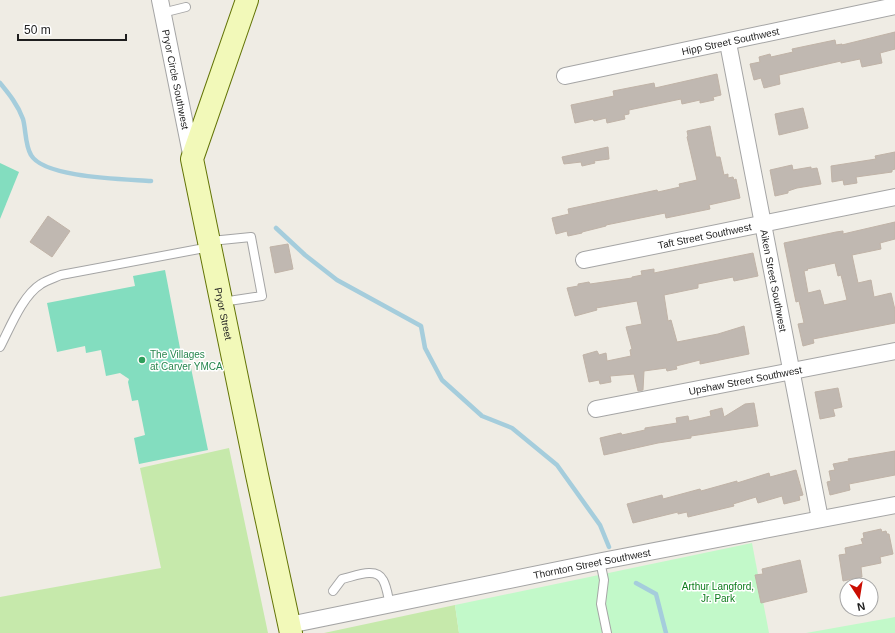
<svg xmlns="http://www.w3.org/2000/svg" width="895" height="633" viewBox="0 0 895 633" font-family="Arial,sans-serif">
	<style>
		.grass { fill: #c6e9ab }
		.park { fill: #c2f9c9 }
		.pitch { fill: #83ddbf }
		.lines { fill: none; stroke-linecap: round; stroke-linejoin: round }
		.stream { stroke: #a5cddc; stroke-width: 4.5 }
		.building { fill: #c0b8b1; stroke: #c0b3a7; fill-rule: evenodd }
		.service-casing { stroke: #a5a5a5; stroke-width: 10 }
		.minor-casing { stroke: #a5a5a5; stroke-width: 18 }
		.secondary-casing { stroke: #637406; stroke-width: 24 }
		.service { stroke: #fff; stroke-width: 8 }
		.minor { stroke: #fff; stroke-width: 16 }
		.secondary { stroke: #f2f9b9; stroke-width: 22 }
		.leisure-dot { fill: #2e9e5b; stroke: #fff; stroke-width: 1.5 }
		.labels { text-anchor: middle; stroke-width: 3; stroke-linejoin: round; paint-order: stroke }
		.street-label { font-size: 10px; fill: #1e1e1e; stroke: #fff }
		.leisure-label { font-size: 10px; fill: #27864d; stroke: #fff; text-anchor: start }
		.park-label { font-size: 10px; fill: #0d7c1c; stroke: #fff }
	</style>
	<rect width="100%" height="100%" fill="#efece4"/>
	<g class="grass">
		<path d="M 229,448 L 268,633 L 0,633 L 0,597 L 161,568 L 140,468 Z"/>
		<path d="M 455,605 L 459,633 L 324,633 Z"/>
	</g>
	<g class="park">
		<path d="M 752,543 L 769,633 L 459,633 L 455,605 Z"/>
		<path d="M 895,617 L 895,633 L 806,633 L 890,618 Z"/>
	</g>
	<g class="pitch">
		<path d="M 0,163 L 19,172 L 0,219 Z"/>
		<path d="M 165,270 L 184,369 L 191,368 L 208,450 L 139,464 L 134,438 L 145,435 L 138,400 L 132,401 L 128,382 L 129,379 L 120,373 L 106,376 L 101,350 L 86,353 L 85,346 L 57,352 L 47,303 L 135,286 L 133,276 Z"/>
	</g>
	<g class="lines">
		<g class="stream">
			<path d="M 0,83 C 9,94 18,105 23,119 C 26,130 25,145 31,155 C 44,178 125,179 151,181"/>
			<path d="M 276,228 L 305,255 L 337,280 L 421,326 L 425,348 L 442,380 L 482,416 L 512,428 L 557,465 L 600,525 L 609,547"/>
			<path d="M 636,583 L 656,594 L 666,633"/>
		</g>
	</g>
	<g class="building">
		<path d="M 895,32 L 895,49 L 880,53 L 882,63 L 862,67 L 860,59 L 841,63 L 841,61 L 779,75 L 780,84 L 764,88 L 761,78 L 754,80 L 750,64 L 760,62 L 759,57 L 770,54 L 771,57 L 793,52 L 792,49 L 835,40 L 836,45 L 842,44 L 842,45 Z"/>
		<path d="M 717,74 L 721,95 L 713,97 L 714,100 L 700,103 L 700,100 L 682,104 L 681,99 L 629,110 L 629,114 L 624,115 L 625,119 L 607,123 L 606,118 L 594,121 L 593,119 L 575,123 L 571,105 L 614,96 L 613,91 L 654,83 L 655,88 Z"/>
		<path d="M 803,108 L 808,128 L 779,135 L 775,114 Z"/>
		<path d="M 710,126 L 716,157 L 720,157 L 724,175 L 728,174 L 728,178 L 733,177 L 734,180 L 736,179 L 740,198 L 709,205 L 710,209 L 666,218 L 665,213 L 606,225 L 606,226 L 582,232 L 582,233 L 568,236 L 567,231 L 556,234 L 552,218 L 569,214 L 568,209 L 657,190 L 658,192 L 680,187 L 679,184 L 697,180 L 687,137 L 688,136 L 687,131 Z"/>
		<path d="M 608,147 L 609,159 L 594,161 L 595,163 L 582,166 L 581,162 L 564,164 L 562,157 Z"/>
		<path d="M 895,152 L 895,169 L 892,170 L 892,172 L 856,177 L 857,183 L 844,185 L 843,180 L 832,182 L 831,166 L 876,159 L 875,156 Z"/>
		<path d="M 792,165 L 793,170 L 811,167 L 811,169 L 817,168 L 821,184 L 797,188 L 788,191 L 788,193 L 775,196 L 770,170 Z"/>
		<path d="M 48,216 L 70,231 L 52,257 L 30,242 Z"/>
		<path d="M 895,222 L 895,239 L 880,243 L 881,249 L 852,255 L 858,283 L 871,280 L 874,297 L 891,293 L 895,310 L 895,323 L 813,339 L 814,343 L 803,346 L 798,324 L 804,323 L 799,301 L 796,302 L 784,243 L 836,232 L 843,231 L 843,234 ZM 835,263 L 838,276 L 841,275 L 847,300 L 824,305 L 820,290 L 808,293 L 804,271 L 808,270 L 807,269 Z"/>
		<path d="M 288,244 L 293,269 L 275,273 L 270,247 Z"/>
		<path d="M 753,253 L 758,276 L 734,281 L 733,277 L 698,284 L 698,288 L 664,295 L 668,321 L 671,320 L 677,342 L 718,334 L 744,326 L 749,354 L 700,364 L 700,360 L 676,366 L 677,369 L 667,371 L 666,368 L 644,371 L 643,390 L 638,391 L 634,374 L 610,376 L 611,382 L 600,384 L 599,380 L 589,382 L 583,355 L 597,351 L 599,355 L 606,353 L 607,361 L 631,356 L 630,350 L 632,349 L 626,327 L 642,324 L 637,301 L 596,308 L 597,310 L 575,316 L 567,288 L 578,286 L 578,284 L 589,282 L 590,284 L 632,278 L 632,277 L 642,275 L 641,271 L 654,269 L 654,273 Z"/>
		<path d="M 838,388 L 842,407 L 833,409 L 835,416 L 820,419 L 815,392 Z"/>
		<path d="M 754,403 L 758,426 L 691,436 L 691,438 L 658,443 L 604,455 L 600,438 L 621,433 L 622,435 L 645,430 L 645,428 L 677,423 L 676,418 L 688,416 L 689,421 L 711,416 L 710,411 L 722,408 L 724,417 L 745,404 Z"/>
		<path d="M 895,451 L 895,475 L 849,484 L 850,490 L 830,495 L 827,482 L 831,481 L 829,471 L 835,470 L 833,464 L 849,461 L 848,459 Z"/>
		<path d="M 796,470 L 803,495 L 799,496 L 800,500 L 784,504 L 782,496 L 758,503 L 756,497 L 733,504 L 734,506 L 688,517 L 687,512 L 678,514 L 678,512 L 633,523 L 627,504 L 662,495 L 663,499 L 700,489 L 701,491 L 737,481 L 737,483 L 769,473 L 770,477 Z"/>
		<path d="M 881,529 L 882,532 L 886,531 L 887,534 L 889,534 L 893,554 L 880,557 L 881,563 L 861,567 L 862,577 L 843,581 L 839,555 L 846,554 L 845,548 L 863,544 L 861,539 L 864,538 L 863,533 Z"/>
		<path d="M 800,560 L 807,592 L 761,603 L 755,575 L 763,574 L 762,569 Z"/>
	</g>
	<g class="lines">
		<g class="service-casing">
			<g id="service">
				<path d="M 162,13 L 186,7"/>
				<path d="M 211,241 L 251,237 L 262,296 L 222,302"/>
				<path d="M 0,347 C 10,328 22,296 41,284 C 47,280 54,278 61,275 L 210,247"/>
				<path d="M 600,561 L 604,580 L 601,604 L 607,633"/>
				<path d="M 333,591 L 342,579 C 353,577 376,566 383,580 C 387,587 388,597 390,605"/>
			</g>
		</g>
		<g class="minor-casing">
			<g id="minor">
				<path id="s1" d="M 160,0 L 192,159"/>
				<path id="s2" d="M 728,43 L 820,519"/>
				<path id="s3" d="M 565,76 L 895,6"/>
				<path id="s4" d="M 584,260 L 895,197"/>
				<path id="s5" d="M 596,409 L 895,351"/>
				<path id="s6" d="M 289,625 L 602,561 L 895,505"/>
			</g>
		</g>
		<g class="secondary-casing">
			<g id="secondary">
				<path id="s7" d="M 247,0 L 192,159 L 257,475 L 291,633"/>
			</g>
		</g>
		<use href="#service" class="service"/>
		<use href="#minor" class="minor"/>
		<use href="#secondary" class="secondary"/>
	</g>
	<circle class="leisure-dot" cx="142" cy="360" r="4"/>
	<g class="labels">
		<g class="street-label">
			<text dy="4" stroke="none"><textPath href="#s3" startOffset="169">Hipp Street Southwest</textPath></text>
			<text dy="4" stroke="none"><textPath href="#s1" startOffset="81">Pryor Circle Southwest</textPath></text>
			<text dy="4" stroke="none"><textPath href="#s4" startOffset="123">Taft Street Southwest</textPath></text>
			<text dy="4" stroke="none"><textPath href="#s2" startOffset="242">Aiken Street Southwest</textPath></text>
			<text dy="4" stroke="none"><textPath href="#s7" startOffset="326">Pryor Street</textPath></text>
			<text dy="4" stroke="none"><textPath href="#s5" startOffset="152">Upshaw Street Southwest</textPath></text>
			<text dy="4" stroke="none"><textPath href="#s6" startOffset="309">Thornton Street Southwest</textPath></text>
		</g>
		<g class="leisure-label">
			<text x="150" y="358">The Villages<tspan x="150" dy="12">at Carver YMCA</tspan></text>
		</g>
		<g class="park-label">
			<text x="718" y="590">Arthur Langford,<tspan x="718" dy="12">Jr. Park</tspan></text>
		</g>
	</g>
	<g transform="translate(859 597) rotate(168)"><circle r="19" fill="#ffffff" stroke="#a5a5a5"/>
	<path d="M0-3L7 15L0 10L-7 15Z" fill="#ca0d02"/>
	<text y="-6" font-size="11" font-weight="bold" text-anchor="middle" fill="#1e1e1e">N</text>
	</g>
	<path d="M18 34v6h108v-6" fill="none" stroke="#1e1e1e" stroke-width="2"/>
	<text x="24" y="34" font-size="12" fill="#1e1e1e" stroke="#ffffff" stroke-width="3" paint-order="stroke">50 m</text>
</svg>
